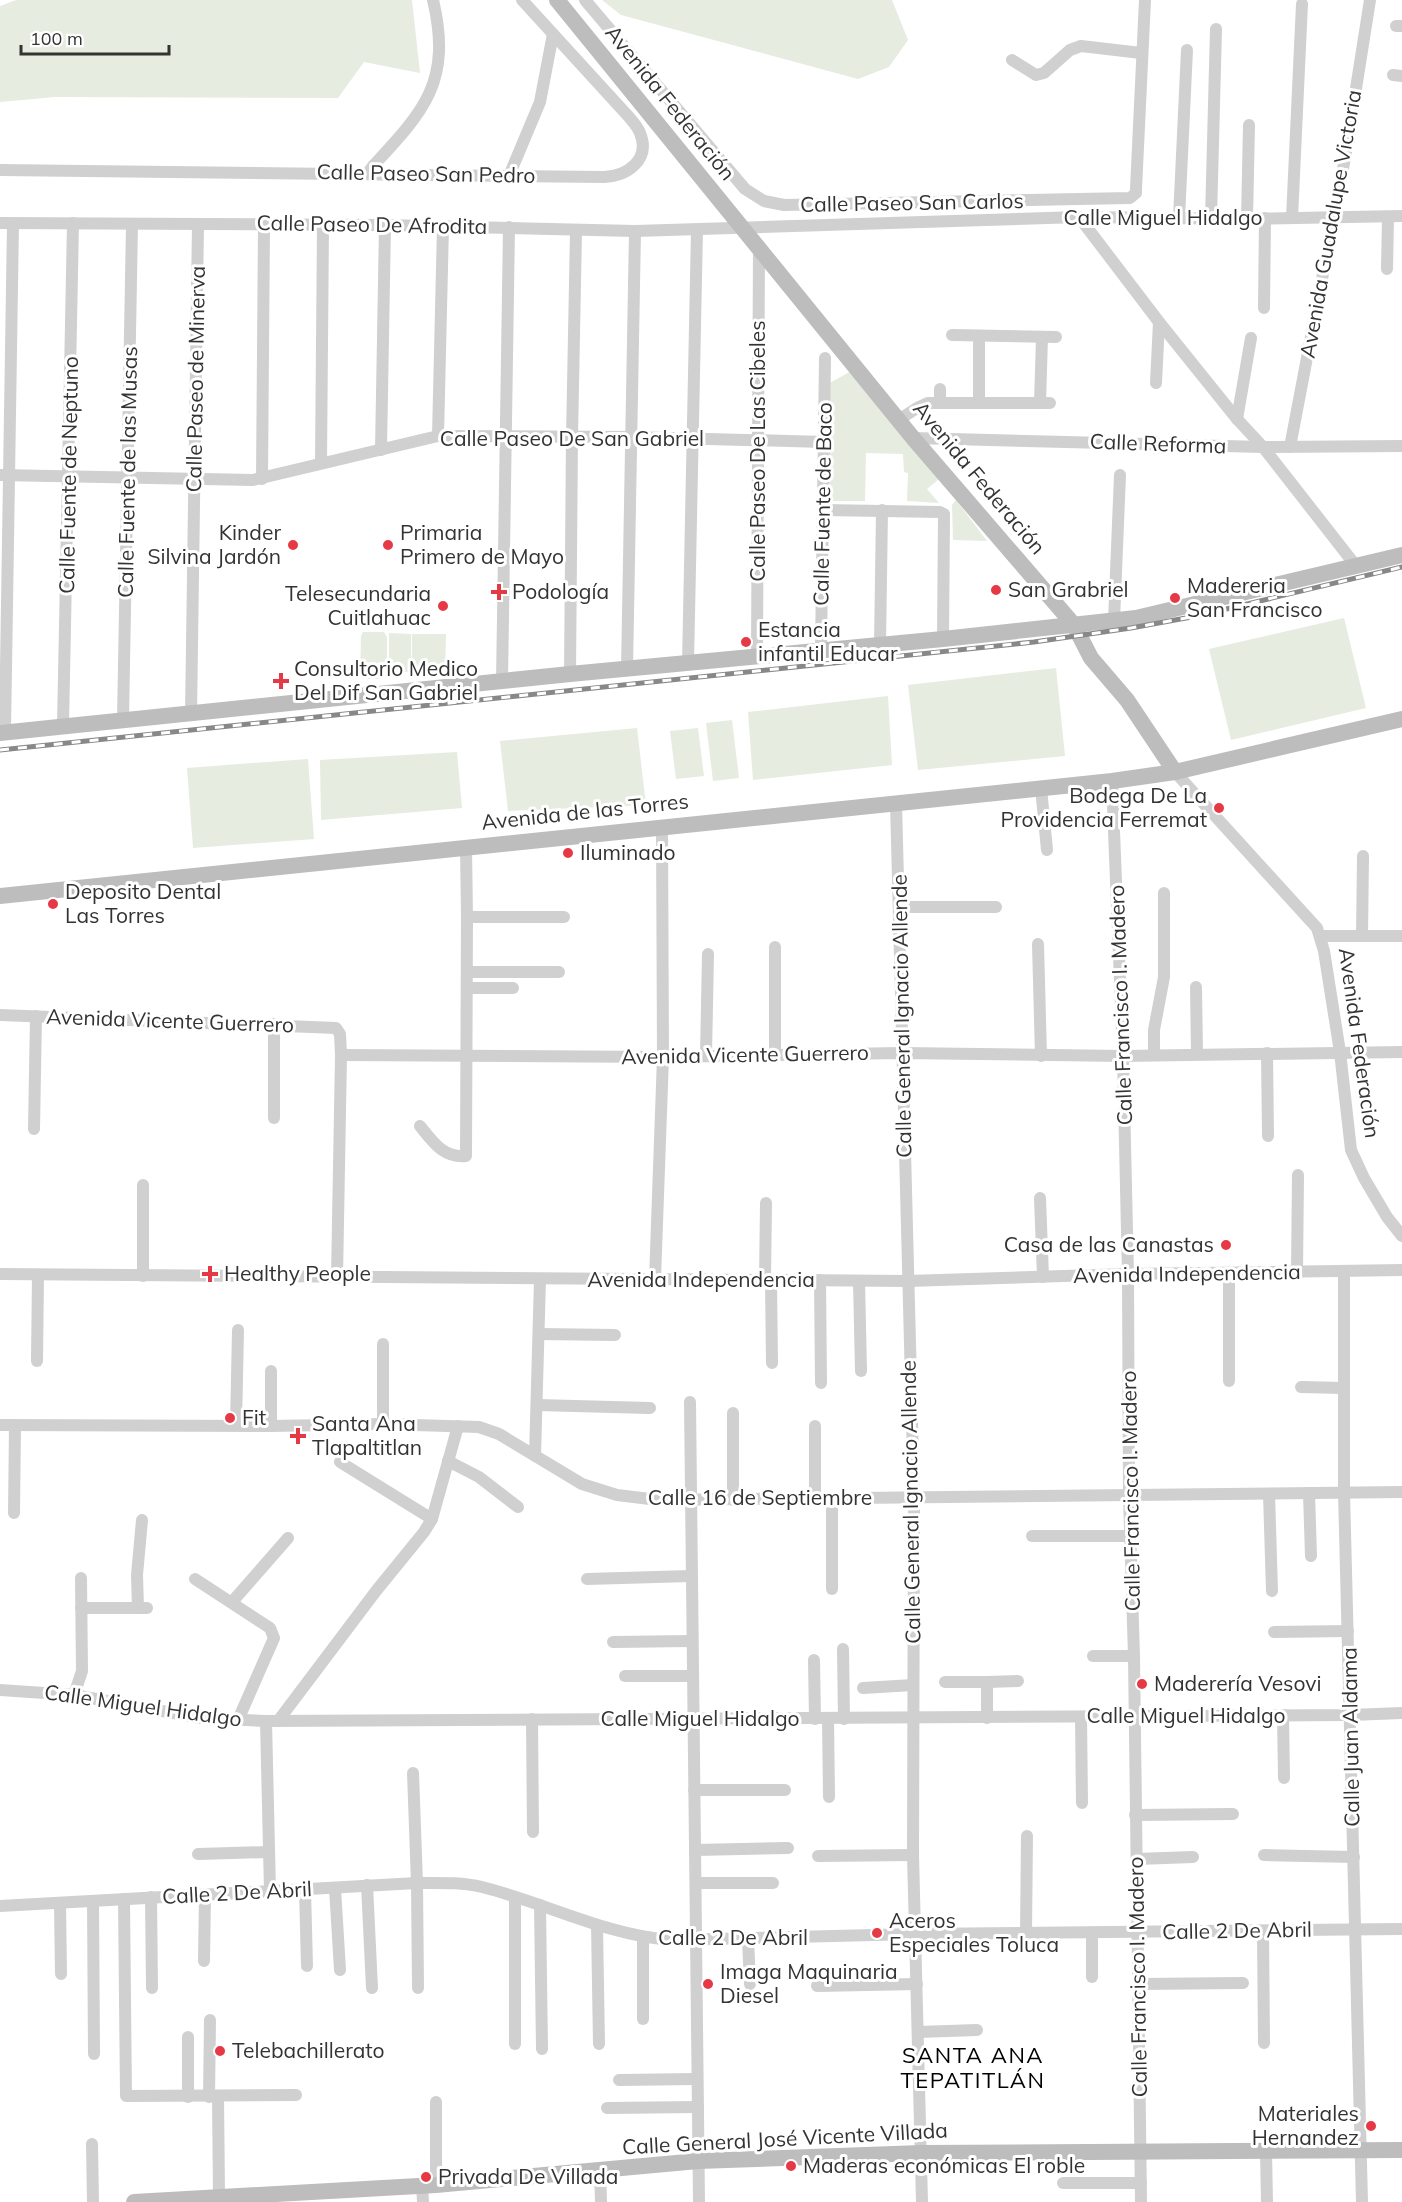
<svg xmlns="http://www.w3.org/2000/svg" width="1402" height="2202" viewBox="0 0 1402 2202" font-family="Mulish,sans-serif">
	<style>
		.green { fill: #e6ecdf }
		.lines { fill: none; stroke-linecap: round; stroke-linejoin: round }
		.street { stroke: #d0d0d0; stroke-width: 12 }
		.secondary { stroke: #bdbdbd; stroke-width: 16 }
		.rail-casing { stroke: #888; stroke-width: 5 }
		.rail { stroke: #fff; stroke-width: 3; stroke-dasharray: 9; stroke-linecap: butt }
		.poi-dot { fill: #e63946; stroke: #fff; stroke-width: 2 }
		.labels { text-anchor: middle; stroke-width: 6; stroke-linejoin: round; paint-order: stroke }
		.street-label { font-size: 21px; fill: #333; stroke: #fff }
		.poi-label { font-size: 21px; fill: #333; stroke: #fff; text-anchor: start }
		.neighbourhood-label { font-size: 22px; letter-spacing: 1.5px; fill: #000; stroke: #fff }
	</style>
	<rect width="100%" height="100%" fill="#fff"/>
	<g class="green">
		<path d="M 16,0 L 412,0 L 420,73 L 364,62 L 338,98 L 55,97 L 0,102 L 0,6 Z"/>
		<path d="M 602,0 L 892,0 L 908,40 L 889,67 L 858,79 L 621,15 Z"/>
		<path d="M 853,370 L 939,479 L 927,489 L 939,503 L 907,501 L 908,473 L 904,472 L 903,454 L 866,453 L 865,501 L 829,501 L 828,384 Z"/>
		<path d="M 956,500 L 987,541 L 953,540 L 952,505 Z"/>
		<path d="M 1344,618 L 1366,708 L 1231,740 L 1209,649 Z"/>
		<path d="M 363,632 L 384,632 L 387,637 L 387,676 L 383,679 L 363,679 L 360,676 L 361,636 Z"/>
		<path d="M 389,633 L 411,634 L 411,672 L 389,672 Z"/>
		<path d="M 412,634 L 446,634 L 445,676 L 412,678 Z"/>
		<path d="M 1056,668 L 1065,756 L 918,770 L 908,685 Z"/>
		<path d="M 888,696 L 892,765 L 753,780 L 748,712 Z"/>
		<path d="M 732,720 L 739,778 L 713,781 L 706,723 Z"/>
		<path d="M 637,728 L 646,805 L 508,811 L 500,741 Z"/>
		<path d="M 698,728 L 704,776 L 676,779 L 670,731 Z"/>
		<path d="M 457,752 L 462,808 L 321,820 L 320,760 Z"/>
		<path d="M 308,759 L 314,839 L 193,848 L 187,768 Z"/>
	</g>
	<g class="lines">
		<g class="street">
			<path d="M 585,0 L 745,189 L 764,201 L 784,205 L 1130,198 L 1136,193 L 1136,189 L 1145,0"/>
			<path d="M 1396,26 L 1402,26"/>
			<path d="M 1012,60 L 1036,75 L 1044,73 L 1070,50 L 1081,46 L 1141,53"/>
			<path d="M 1393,75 L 1402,76"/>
			<path d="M 0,170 L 604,177 C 627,176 651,160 640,133 C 638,127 633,122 629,117 L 522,0"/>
			<path d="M 368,173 L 373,166 C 425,110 452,81 433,0"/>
			<path d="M 509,176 L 540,102 L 553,34"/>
			<path d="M 1079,217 L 1159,322 L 1237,419 L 1263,447 L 1356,566"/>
			<path d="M 1179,218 L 1187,50"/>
			<path d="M 1211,218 L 1216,29"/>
			<path d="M 1292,218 L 1302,4"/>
			<path d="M 1247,219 L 1249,125"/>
			<path d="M 0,223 L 385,225 L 635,231 L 1079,217 L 1247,219 L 1402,216"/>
			<path d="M 1387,269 L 1388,217"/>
			<path d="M 1264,308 L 1265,218"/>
			<path d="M 952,335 L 1056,337"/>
			<path d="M 1156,383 L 1159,322"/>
			<path d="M 940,389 L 940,402"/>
			<path d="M 979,403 L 979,336"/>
			<path d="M 1040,403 L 1042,337"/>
			<path d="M 900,419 L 917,408 L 928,403 L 1050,403"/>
			<path d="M 1237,419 L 1251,338"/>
			<path d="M 438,436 L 443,226"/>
			<path d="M 913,438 L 1263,447 L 1402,446"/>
			<path d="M 1290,447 L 1345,158 L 1370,0"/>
			<path d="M 381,450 L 385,225"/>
			<path d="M 321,463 L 323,225"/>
			<path d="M 0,475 L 253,480 L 438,436 L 632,437 L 825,442"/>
			<path d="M 262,479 L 264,224"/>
			<path d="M 824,510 L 940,512 L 944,514 L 943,639"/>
			<path d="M 1114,621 L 1120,475"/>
			<path d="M 880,645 L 882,510"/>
			<path d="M 821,649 L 825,358"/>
			<path d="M 757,656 L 759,246"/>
			<path d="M 688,663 L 697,230"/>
			<path d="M 627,669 L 635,231"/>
			<path d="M 570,674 L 572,438 L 576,231"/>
			<path d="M 502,682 L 509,227"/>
			<path d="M 191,715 L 198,224"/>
			<path d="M 123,720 L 132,224"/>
			<path d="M 63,726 L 73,223"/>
			<path d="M 5,732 L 13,223"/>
			<path d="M 1175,772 L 1317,928 L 1324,951 L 1340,1052 L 1351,1150 L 1364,1178 L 1387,1217 L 1402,1236"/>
			<path d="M 1112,781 L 1123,1056 L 1128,1274 L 1129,1496 L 1134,1656 L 1141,2202"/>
			<path d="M 1041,788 L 1047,850"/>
			<path d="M 896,803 L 914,1498 L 913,1855 L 922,2202"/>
			<path d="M 900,907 L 996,907"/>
			<path d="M 467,917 L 564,917"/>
			<path d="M 1320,936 L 1402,936"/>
			<path d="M 1362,936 L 1363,856"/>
			<path d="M 1038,944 L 1041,1056"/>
			<path d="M 467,972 L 559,972"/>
			<path d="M 1196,987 L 1197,1053"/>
			<path d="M 467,988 L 513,988"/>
			<path d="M 0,1015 L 336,1028 L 340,1034 L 341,1055 L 337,1278"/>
			<path d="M 274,1024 L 274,1118"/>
			<path d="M 1267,1053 L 1268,1136"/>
			<path d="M 341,1055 L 663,1057 L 902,1053 L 1123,1056 L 1402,1052"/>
			<path d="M 775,1055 L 775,947"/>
			<path d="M 1154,1055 L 1154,1030 L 1164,977 L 1164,893"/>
			<path d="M 706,1056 L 708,954"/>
			<path d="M 420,1126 C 433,1142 443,1158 466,1156 L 467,917 L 466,847"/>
			<path d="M 34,1129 L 36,1016"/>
			<path d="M 143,1185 L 143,1276"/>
			<path d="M 1040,1198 L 1043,1277"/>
			<path d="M 1344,1271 L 1344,1492 L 1362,2202"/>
			<path d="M 1297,1272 L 1298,1175"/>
			<path d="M 1229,1273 L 1229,1381"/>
			<path d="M 0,1274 L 908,1281 L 1128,1274 L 1402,1270"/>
			<path d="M 655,1279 L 663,1057 L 662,826"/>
			<path d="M 765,1280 L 766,1203"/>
			<path d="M 771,1280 L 772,1363"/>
			<path d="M 820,1280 L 821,1383"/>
			<path d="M 859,1281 L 861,1371"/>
			<path d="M 539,1334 L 615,1335"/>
			<path d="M 37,1361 L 38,1275"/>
			<path d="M 271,1371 L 271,1426"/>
			<path d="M 1301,1387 L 1343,1388"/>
			<path d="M 690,1402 L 699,2202"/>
			<path d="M 537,1405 L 650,1408"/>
			<path d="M 733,1413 L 733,1500"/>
			<path d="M 383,1424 L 383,1344"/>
			<path d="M 0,1425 L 271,1426 L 383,1424 L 479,1427 L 499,1434 L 582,1484 L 617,1495 L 658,1500 L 1402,1492"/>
			<path d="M 236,1425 L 238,1330"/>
			<path d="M 535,1456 L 540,1279"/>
			<path d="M 448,1461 L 479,1477 L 518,1507"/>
			<path d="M 340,1462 L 432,1519"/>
			<path d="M 1309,1493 L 1311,1556"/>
			<path d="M 1269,1494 L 1272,1591"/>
			<path d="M 832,1498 L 832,1589"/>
			<path d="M 815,1499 L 815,1426"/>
			<path d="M 14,1513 L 15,1425"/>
			<path d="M 1032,1536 L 1131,1536"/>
			<path d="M 195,1579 L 270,1628 L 274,1638 L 238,1720"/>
			<path d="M 587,1579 L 691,1576"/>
			<path d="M 232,1602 L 288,1538"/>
			<path d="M 81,1608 L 147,1608"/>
			<path d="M 138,1608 L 137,1575 L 142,1520"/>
			<path d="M 1274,1632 L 1348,1631"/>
			<path d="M 613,1642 L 691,1641"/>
			<path d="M 843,1649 L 844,1719"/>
			<path d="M 1093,1656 L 1134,1656"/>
			<path d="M 814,1660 L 815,1719"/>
			<path d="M 625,1676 L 692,1676"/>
			<path d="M 945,1682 L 987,1682 L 987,1718"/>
			<path d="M 987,1682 L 1018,1681"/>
			<path d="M 863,1688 L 913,1685"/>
			<path d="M 0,1690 L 74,1695 L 201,1718 L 266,1721 L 1351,1715 L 1402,1713"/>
			<path d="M 74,1695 L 82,1671 L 81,1578"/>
			<path d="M 1283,1715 L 1284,1778"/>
			<path d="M 1081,1717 L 1082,1803"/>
			<path d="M 532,1719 L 533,1832"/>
			<path d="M 828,1719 L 829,1797"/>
			<path d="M 266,1721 L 270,1891"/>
			<path d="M 278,1721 L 376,1591 L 424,1532 L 432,1519 L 458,1426"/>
			<path d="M 413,1773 L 417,1883 L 418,1988"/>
			<path d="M 694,1790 L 785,1790"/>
			<path d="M 1135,1815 L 1233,1814"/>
			<path d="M 695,1850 L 788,1848"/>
			<path d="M 198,1854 L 269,1852"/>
			<path d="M 1264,1855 L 1354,1857"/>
			<path d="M 818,1856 L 913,1855"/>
			<path d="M 1137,1859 L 1193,1857"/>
			<path d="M 696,1883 L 773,1883"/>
			<path d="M 367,1885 L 372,1988"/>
			<path d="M 335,1888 L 340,1970"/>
			<path d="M 305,1890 L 307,1966"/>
			<path d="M 151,1897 L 152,1988"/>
			<path d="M 515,1898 L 515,2044"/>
			<path d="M 124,1899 L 126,2096 L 296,2095"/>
			<path d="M 93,1901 L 94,2054"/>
			<path d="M 60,1903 L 61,1974"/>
			<path d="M 540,1905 L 542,2049"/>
			<path d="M 0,1906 L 417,1883 C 439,1883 461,1882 482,1887 C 546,1903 605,1935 671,1940 L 915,1934 L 1402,1929"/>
			<path d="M 597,1925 L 599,2044"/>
			<path d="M 1263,1931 L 1264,2043"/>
			<path d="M 1026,1933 L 1027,1836"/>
			<path d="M 1092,1933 L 1092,1977"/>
			<path d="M 643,1938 L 643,2019"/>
			<path d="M 748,1939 L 750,1984"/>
			<path d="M 204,1961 L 205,1894"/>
			<path d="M 1139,1984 L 1243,1983"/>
			<path d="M 817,1986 L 917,1984"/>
			<path d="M 918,2032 L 977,2030"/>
			<path d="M 188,2037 L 188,2097"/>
			<path d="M 619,2080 L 697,2079"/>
			<path d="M 218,2096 L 219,2196"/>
			<path d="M 209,2097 L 210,2020"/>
			<path d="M 436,2102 L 436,2185"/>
			<path d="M 607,2108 L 698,2107"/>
			<path d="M 92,2144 L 93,2202"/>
			<path d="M 1266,2151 L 1267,2202"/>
			<path d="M 600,2171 L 601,2202"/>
			<path d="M 1063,2183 L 1141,2183"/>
			<path d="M 422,2185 L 423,2202"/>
		</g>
		<g class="secondary">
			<path d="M 557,0 L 913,438 L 1074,625 L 1091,658 L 1127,700 L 1175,772"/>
			<path d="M 0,733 L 570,674 L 943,639 L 1136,618 L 1402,555"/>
			<path d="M 0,896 L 1112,781 L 1175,772 L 1402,719"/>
			<path d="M 134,2202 L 436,2185 L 698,2161 L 921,2153 L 1402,2150"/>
		</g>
		<g class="rail-casing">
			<path id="rail" d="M 0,750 L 1034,642 L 1131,628 L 1197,616 L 1402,567"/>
		</g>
		<use href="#rail" class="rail"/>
	</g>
	<g class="poi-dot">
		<circle cx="293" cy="545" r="6"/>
		<circle cx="388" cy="545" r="6"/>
		<circle cx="996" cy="590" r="6"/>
		<path d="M496 583h6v6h6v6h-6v6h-6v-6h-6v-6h6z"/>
		<circle cx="1175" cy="598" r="6"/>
		<circle cx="443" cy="606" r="6"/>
		<circle cx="746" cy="642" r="6"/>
		<path d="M278 672h6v6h6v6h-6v6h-6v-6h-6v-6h6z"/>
		<circle cx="1219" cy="808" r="6"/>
		<circle cx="568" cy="853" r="6"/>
		<circle cx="53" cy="904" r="6"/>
		<circle cx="1226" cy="1245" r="6"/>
		<path d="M207 1265h6v6h6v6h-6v6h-6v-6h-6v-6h6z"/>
		<circle cx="230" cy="1418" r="6"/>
		<path d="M295 1427h6v6h6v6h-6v6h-6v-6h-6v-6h6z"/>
		<circle cx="1142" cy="1684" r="6"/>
		<circle cx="877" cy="1933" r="6"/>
		<circle cx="708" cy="1984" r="6"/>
		<circle cx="220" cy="2051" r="6"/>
		<circle cx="1371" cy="2126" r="6"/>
		<circle cx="791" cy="2166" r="6"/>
		<circle cx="426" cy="2177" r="6"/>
	</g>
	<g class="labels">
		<g class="street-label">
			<text transform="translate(670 103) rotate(51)" y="7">Avenida Federación</text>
			<text transform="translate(426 174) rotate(1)" y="7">Calle Paseo San Pedro</text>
			<text transform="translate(912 203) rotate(-1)" y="7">Calle Paseo San Carlos</text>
			<text x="1163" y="225">Calle Miguel Hidalgo</text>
			<text transform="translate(1331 224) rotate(-80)" y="7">Avenida Guadalupe Victoria</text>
			<text transform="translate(372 225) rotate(1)" y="7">Calle Paseo De Afrodita</text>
			<text transform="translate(196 379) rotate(-89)" y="7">Calle Paseo de Minerva</text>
			<text x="572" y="446">Calle Paseo De San Gabriel</text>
			<text transform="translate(1158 444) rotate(2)" y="7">Calle Reforma</text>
			<text transform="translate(758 451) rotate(-90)" y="7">Calle Paseo De Las Cibeles</text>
			<text transform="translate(128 472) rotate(-89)" y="7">Calle Fuente de las Musas</text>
			<text transform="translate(69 475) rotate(-89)" y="7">Calle Fuente de Neptuno</text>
			<text transform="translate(979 478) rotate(50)" y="7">Avenida Federación</text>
			<text transform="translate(823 504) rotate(-89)" y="7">Calle Fuente de Baco</text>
			<text transform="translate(585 812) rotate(-6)" y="7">Avenida de las Torres</text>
			<text transform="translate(1121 1005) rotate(-92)" y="7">Calle Francisco I. Madero</text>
			<text transform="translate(902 1016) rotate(-91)" y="7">Calle General Ignacio Allende</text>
			<text transform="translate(170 1021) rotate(2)" y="7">Avenida Vicente Guerrero</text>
			<text transform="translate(1359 1043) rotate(82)" y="7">Avenida Federación</text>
			<text transform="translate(745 1055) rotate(-1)" y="7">Avenida Vicente Guerrero</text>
			<text transform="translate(1187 1274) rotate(-1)" y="7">Avenida Independencia</text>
			<text x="701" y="1287">Avenida Independencia</text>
			<text transform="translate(1131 1491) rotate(-91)" y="7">Calle Francisco I. Madero</text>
			<text x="760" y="1505">Calle 16 de Septiembre</text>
			<text transform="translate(911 1502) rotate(-91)" y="7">Calle General Ignacio Allende</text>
			<text transform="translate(143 1706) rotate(8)" y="7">Calle Miguel Hidalgo</text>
			<text x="1186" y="1723">Calle Miguel Hidalgo</text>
			<text x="700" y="1726">Calle Miguel Hidalgo</text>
			<text transform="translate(1351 1737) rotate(-91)" y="7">Calle Juan Aldama</text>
			<text transform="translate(237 1893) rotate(-3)" y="7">Calle 2 De Abril</text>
			<text transform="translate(1237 1931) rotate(-1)" y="7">Calle 2 De Abril</text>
			<text x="733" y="1945">Calle 2 De Abril</text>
			<text transform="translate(1138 1977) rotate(-91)" y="7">Calle Francisco I. Madero</text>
			<text transform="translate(785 2139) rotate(-3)" y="7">Calle General José Vicente Villada</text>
		</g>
		<g class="poi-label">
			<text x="281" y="540" text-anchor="end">Kinder<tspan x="281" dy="24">Silvina Jardón</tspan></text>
			<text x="400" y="540">Primaria<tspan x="400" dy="24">Primero de Mayo</tspan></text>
			<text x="1187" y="593">Madereria<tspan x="1187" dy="24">San Francisco</tspan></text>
			<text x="1008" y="597">San Grabriel</text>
			<text x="512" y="599">Podología</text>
			<text x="431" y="601" text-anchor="end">Telesecundaria<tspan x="431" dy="24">Cuitlahuac</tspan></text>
			<text x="758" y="637">Estancia<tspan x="758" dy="24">infantil Educar</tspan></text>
			<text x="294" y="676">Consultorio Medico<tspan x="294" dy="24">Del Dif San Gabriel</tspan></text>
			<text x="1207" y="803" text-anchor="end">Bodega De La<tspan x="1207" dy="24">Providencia Ferremat</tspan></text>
			<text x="580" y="860">Iluminado</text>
			<text x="65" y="899">Deposito Dental<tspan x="65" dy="24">Las Torres</tspan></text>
			<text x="1214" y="1252" text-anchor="end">Casa de las Canastas</text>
			<text x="224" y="1281">Healthy People</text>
			<text x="242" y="1425">Fit</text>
			<text x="312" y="1431">Santa Ana<tspan x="312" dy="24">Tlapaltitlan</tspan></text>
			<text x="1154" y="1691">Maderería Vesovi</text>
			<text x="889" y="1928">Aceros<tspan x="889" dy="24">Especiales Toluca</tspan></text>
			<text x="720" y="1979">Imaga Maquinaria<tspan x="720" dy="24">Diesel</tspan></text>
			<text x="232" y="2058">Telebachillerato</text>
			<text x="1359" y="2121" text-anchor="end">Materiales<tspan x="1359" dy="24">Hernandez</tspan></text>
			<text x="803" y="2173">Maderas económicas El roble</text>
			<text x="438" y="2184">Privada De Villada</text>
		</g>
		<g class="neighbourhood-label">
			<text x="973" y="2063">SANTA ANA<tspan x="973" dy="25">TEPATITLÁN</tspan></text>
		</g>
	</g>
	<path d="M21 45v9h148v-9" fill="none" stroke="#333333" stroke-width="3"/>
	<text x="30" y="45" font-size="18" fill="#333333" stroke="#ffffff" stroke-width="4.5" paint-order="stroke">100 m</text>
</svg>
